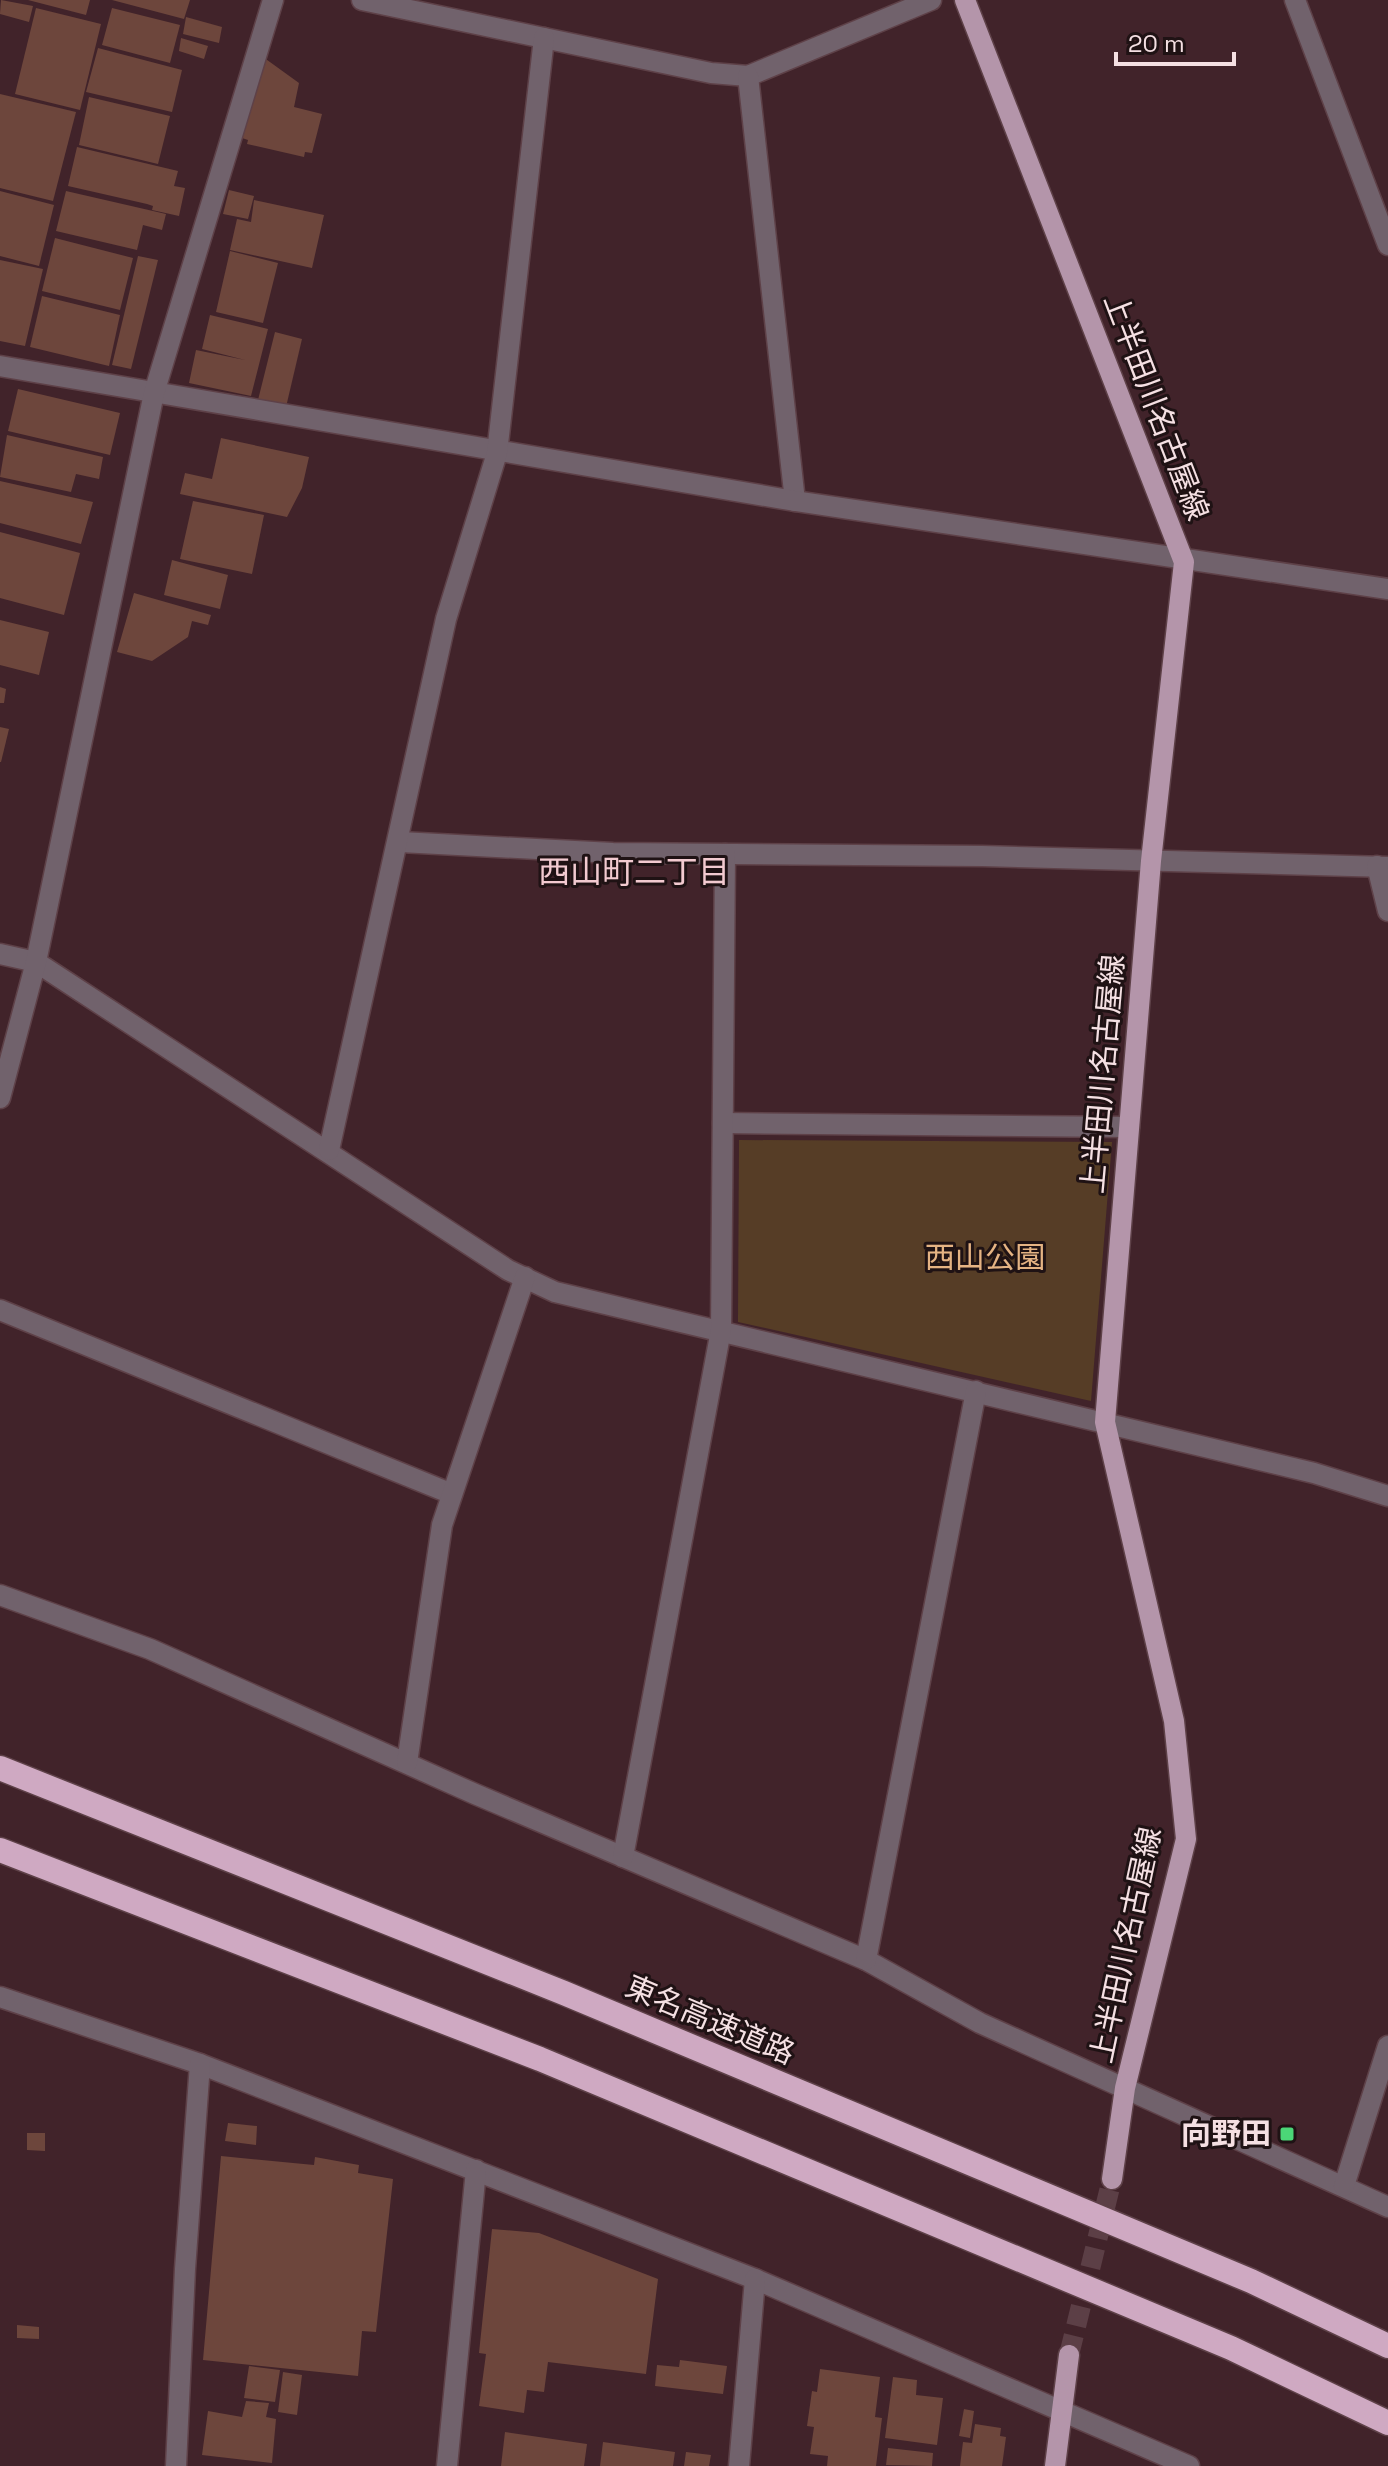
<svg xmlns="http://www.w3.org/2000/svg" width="1388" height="2466" viewBox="0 0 1388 2466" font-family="'Space Grotesk','Noto Sans JP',sans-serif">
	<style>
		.green { fill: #563d26 }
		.building { fill: #6d463c }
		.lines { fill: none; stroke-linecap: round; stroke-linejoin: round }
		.major-tunnel { stroke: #5c3f46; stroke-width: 20; stroke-dasharray: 20 10; stroke-linecap: butt }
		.minor-casing { stroke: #5e4148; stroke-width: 23 }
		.major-casing { stroke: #5e4148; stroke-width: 23 }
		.highway-casing { stroke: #5e4148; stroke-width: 27 }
		.minor { stroke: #71626c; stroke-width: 20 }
		.major { stroke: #b495aa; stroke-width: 20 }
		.highway { stroke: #cfa9c2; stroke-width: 24 }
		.poi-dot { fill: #4bd677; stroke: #1f1214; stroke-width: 3 }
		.labels { text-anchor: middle; stroke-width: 6; stroke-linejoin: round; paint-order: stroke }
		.street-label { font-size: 30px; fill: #f5e0e3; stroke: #1f1214 }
		.park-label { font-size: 30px; fill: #e5b383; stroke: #1f1214 }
		.poi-label { font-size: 30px; font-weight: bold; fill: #f5e0e3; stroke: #1f1214; text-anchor: end }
		.neighbourhood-label { font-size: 32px; fill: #f2cad0; stroke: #1f1214 }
	</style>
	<rect width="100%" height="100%" fill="#41232a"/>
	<path class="green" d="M 739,1140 L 1112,1142 L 1091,1401 L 738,1322 Z"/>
	<g class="building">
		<path d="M 1,0 L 33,6 L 29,22 L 0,14 Z"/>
		<path d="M 28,0 L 90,0 L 86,15 Z"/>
		<path d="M 112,0 L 190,0 L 184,19 Z"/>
		<path d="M 36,8 L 101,24 L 80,110 L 15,94 Z"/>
		<path d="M 112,8 L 180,25 L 170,63 L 102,45 Z"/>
		<path d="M 186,17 L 222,27 L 219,43 L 183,34 Z"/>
		<path d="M 181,38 L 208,46 L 204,59 L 179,51 Z"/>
		<path d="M 98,48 L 182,70 L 172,112 L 86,92 Z"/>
		<path d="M 263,57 L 299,83 L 294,107 L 322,114 L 312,153 L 305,152 L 304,157 L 247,144 L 248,140 L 242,138 Z"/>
		<path d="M 0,94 L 76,112 L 53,201 L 0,188 Z"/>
		<path d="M 89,97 L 170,116 L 158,164 L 79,145 Z"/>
		<path d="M 77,147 L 178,171 L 174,186 L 185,188 L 179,216 L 152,210 L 153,206 L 147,204 L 68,186 Z"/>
		<path d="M 229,190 L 254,196 L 248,219 L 223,214 Z"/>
		<path d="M 0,191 L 54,205 L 39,266 L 0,256 Z"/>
		<path d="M 66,191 L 166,214 L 162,230 L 143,225 L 137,250 L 56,231 Z"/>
		<path d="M 254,200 L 324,215 L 312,268 L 230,250 L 237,219 L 251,222 Z"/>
		<path d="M 55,238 L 133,258 L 120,310 L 42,291 Z"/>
		<path d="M 230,251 L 278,263 L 263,323 L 216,312 Z"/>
		<path d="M 138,256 L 158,260 L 131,369 L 112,365 Z"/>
		<path d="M 0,260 L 43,269 L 25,346 L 0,341 Z"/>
		<path d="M 42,296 L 120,315 L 109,366 L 30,347 Z"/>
		<path d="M 210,315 L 268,329 L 251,396 L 189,383 L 196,350 L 245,360 L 202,349 Z"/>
		<path d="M 275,332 L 302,339 L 286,407 L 258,400 Z"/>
		<path d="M 18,389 L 120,413 L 110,455 L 8,431 Z"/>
		<path d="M 7,435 L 103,457 L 99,479 L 76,474 L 71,492 L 0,477 Z"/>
		<path d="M 221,438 L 309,457 L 302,488 L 287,517 L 180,494 L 185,473 L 212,479 Z"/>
		<path d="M 0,481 L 93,502 L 81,544 L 0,523 Z"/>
		<path d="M 193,501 L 264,515 L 252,574 L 180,559 Z"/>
		<path d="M 0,532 L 80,553 L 64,615 L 0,598 Z"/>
		<path d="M 172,560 L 228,575 L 220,609 L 164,595 Z"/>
		<path d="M 134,593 L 211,615 L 208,625 L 192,621 L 188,637 L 152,661 L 117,652 Z"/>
		<path d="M 0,620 L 49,632 L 39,675 L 0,665 Z"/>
		<path d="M 0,687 L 6,689 L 4,703 L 0,703 Z"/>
		<path d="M 0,727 L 9,729 L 1,762 L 0,762 Z"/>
		<path d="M 228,2123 L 257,2126 L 256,2145 L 225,2141 Z"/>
		<path d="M 27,2133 L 45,2133 L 45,2151 L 27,2150 Z"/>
		<path d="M 221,2156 L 314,2165 L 315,2157 L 359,2165 L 358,2173 L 393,2179 L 376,2332 L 362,2331 L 358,2376 L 203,2360 Z"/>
		<path d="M 492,2229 L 539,2233 L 658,2279 L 646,2374 L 548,2362 L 544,2392 L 527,2390 L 524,2413 L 479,2406 L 486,2354 L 479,2353 Z"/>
		<path d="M 17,2325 L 39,2327 L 39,2339 L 17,2338 Z"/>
		<path d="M 680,2360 L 727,2366 L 723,2394 L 655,2386 L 657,2365 L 679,2367 Z"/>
		<path d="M 249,2366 L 280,2370 L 275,2402 L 244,2398 Z"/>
		<path d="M 820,2369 L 880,2377 L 875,2417 L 882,2418 L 876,2466 L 827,2466 L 828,2456 L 810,2454 L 814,2427 L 807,2426 L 812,2391 L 817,2392 Z"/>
		<path d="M 283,2372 L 302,2375 L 297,2415 L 278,2412 Z"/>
		<path d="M 893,2377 L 917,2380 L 916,2395 L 943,2398 L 937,2445 L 885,2438 Z"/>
		<path d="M 246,2401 L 269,2403 L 266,2417 L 276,2419 L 272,2463 L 202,2455 L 208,2411 L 242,2417 Z"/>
		<path d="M 964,2409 L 974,2411 L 970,2438 L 959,2436 Z"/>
		<path d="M 975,2424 L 1001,2428 L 1000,2436 L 1006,2437 L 1002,2466 L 960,2466 L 963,2442 L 972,2443 Z"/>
		<path d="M 505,2432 L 587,2444 L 584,2466 L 501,2466 Z"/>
		<path d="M 603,2442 L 675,2452 L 673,2466 L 600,2466 Z"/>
		<path d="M 888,2448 L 933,2453 L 932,2466 L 886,2465 Z"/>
		<path d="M 686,2452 L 711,2455 L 709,2466 L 684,2466 Z"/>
	</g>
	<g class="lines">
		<path class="major-tunnel" d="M 1069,2355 L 1112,2179"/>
		<g class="minor-casing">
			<g id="minor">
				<path d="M 362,0 L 711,73 L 748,76 L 931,0"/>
				<path d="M 1295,0 L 1388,245"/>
				<path d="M 748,76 L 795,501"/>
				<path d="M 0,366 L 795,501 L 1388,589"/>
				<path d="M 400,842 L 613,853 L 982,856 L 1388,867"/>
				<path d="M 1377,866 L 1388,911"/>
				<path d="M 0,954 L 36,962 L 508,1270 L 555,1292 L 1314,1473 L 1388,1496"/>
				<path d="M 0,1098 L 36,962 L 154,393 L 273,0"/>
				<path d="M 723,1123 L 1129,1127"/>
				<path d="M 329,1150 L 446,619 L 497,453 L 544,38"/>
				<path d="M 0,1310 L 452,1494"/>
				<path d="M 0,1595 L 150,1649 L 475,1794 L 866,1960 L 980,2023 L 1388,2207"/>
				<path d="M 407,1763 L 442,1525 L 525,1277"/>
				<path d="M 623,1857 L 721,1330 L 725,854"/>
				<path d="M 866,1960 L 976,1391"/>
				<path d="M 0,1997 L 200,2064 L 755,2279 L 1189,2466"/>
				<path d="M 1344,2186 L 1388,2046"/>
				<path d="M 176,2466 L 185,2269 L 200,2064"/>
				<path d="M 447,2466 L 476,2170"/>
				<path d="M 739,2466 L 755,2279"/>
			</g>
		</g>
		<g class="major-casing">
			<g id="major">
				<path d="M 965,0 L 1184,562 L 1151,861 L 1105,1422 L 1174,1721 L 1186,1839 L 1125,2088 L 1112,2179"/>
				<path d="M 1055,2466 L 1069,2355"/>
			</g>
		</g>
		<g class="highway-casing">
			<g id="highway">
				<path d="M 0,1768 L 564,1993 L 1251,2281 L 1388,2346"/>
				<path d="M 0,1850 L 540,2059 L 1231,2348 L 1388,2423"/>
			</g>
		</g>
		<use href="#minor" class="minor"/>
		<use href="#major" class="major"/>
		<use href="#highway" class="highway"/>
	</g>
	<rect class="poi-dot" x="1279" y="2126" width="16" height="16" rx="4"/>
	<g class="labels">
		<g class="street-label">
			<text transform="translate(1156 407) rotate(69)" y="10">上半田川名古屋線</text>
			<text transform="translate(1103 1074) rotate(-85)" y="10">上半田川名古屋線</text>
			<text transform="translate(1126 1945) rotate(-78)" y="10">上半田川名古屋線</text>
			<text transform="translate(710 2020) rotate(23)" y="10">東名高速道路</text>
		</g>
		<g class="park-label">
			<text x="985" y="1268">西山公園</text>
		</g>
		<g class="poi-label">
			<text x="1271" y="2144">向野田</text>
		</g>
		<g class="neighbourhood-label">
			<text x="634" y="883">西山町二丁目</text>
		</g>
	</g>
	<path d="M1116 52v12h118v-12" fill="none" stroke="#f5e0e3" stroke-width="4"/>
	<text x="1128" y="52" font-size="24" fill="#f5e0e3" stroke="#1f1214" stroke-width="6" paint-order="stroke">20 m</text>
</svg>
